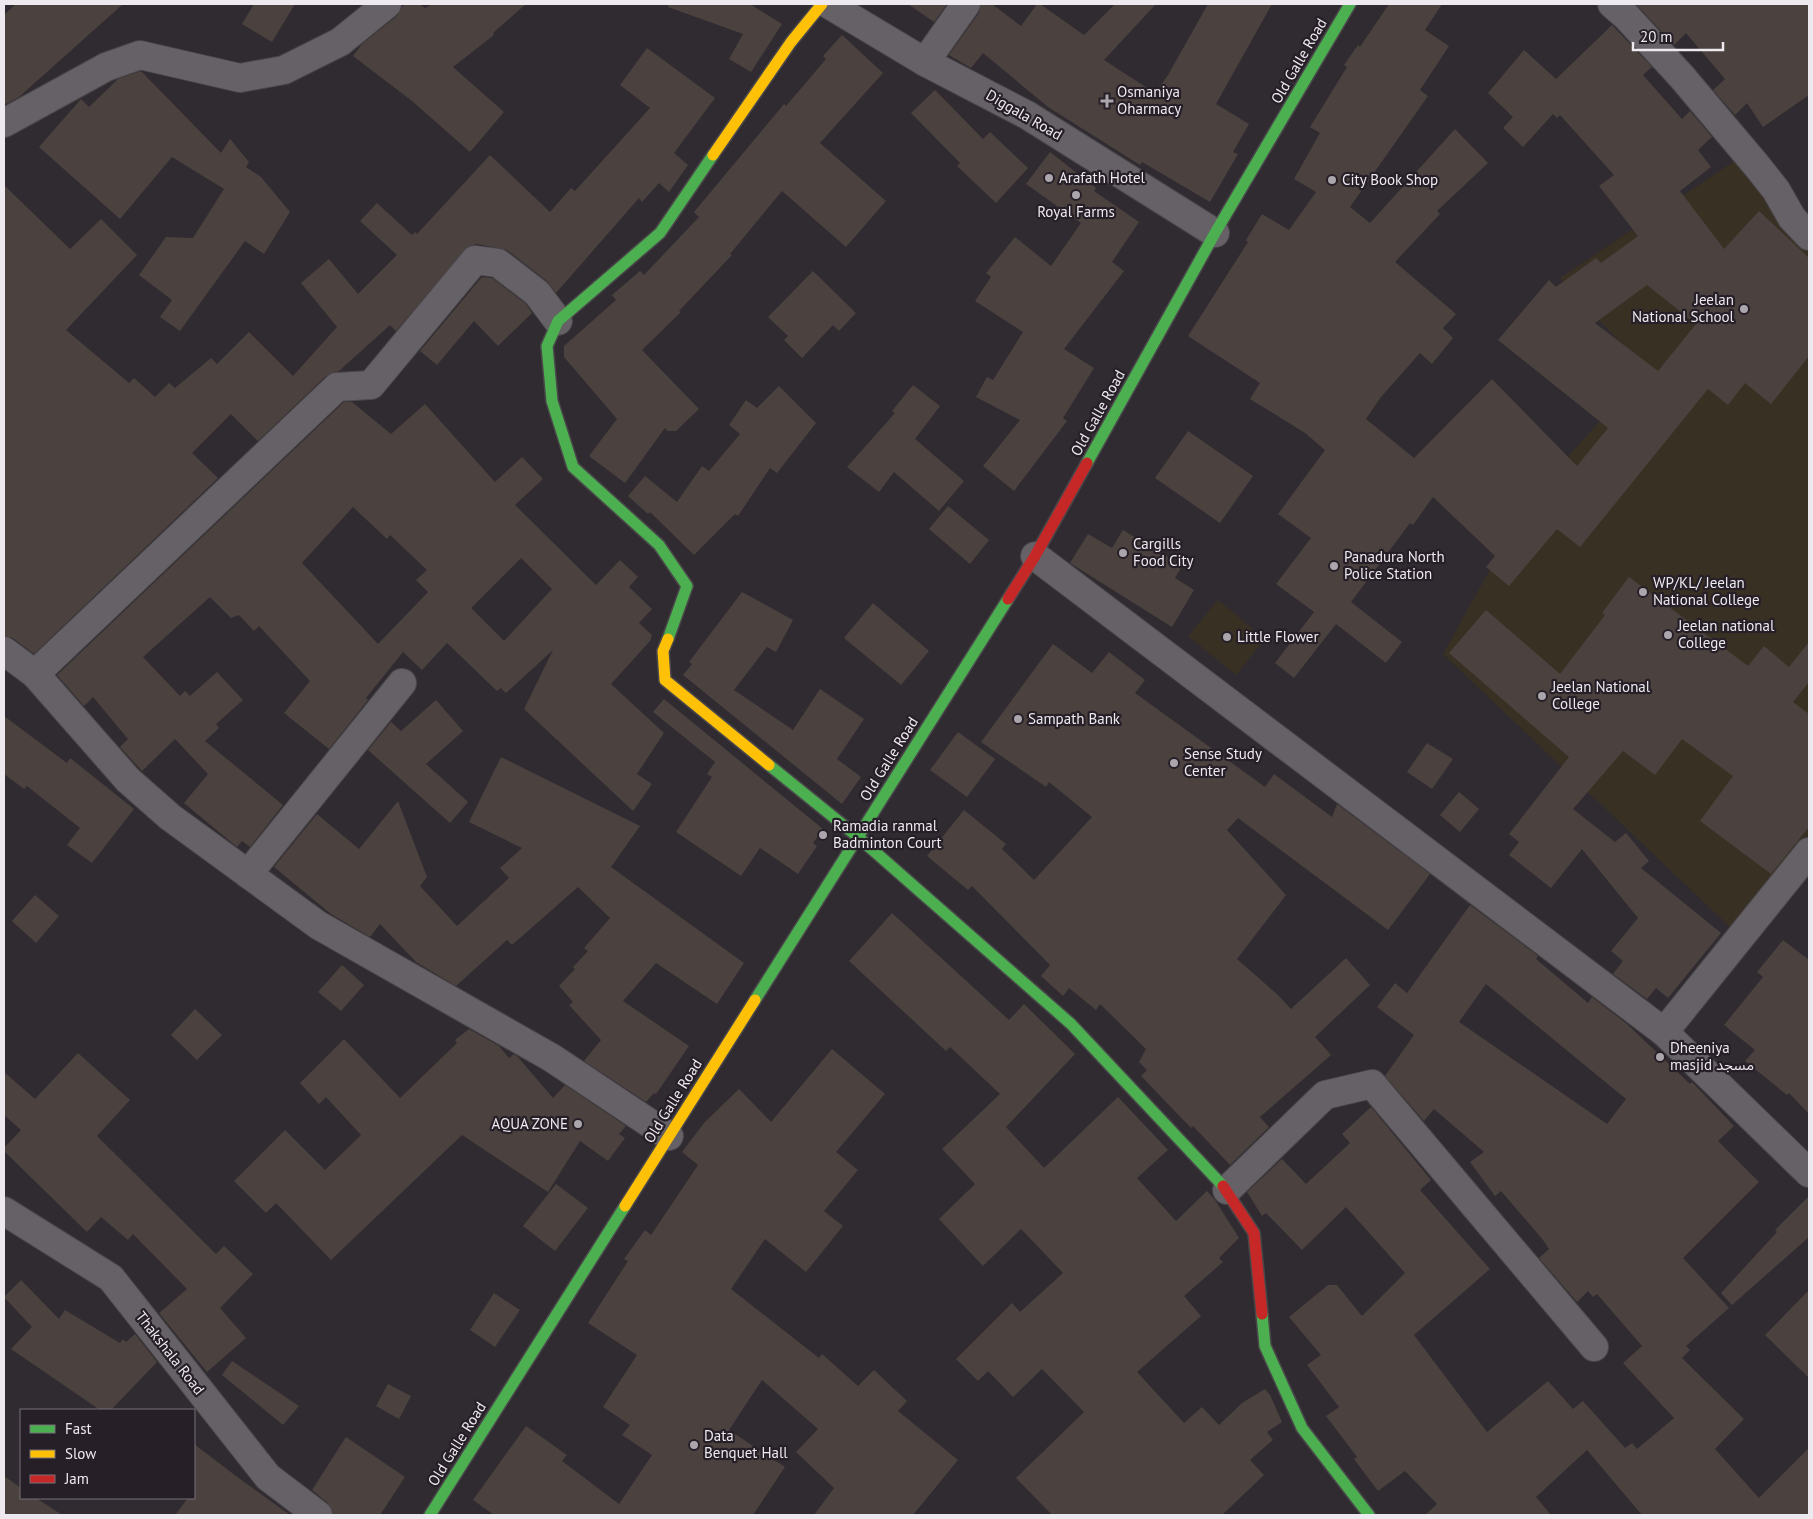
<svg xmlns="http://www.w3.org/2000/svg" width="1813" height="1519" viewBox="0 0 1813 1519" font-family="'PT Sans','Noto Sans Arabic',sans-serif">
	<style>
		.education { fill: #393024 }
		.building { fill: #4b423f; fill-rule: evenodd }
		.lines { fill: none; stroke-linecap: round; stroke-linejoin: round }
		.street-casing { stroke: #4a474b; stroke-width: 30 }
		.fast-casing { stroke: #4a474b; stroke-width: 14 }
		.slow-casing { stroke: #4a474b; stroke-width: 14 }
		.jam-casing { stroke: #4a474b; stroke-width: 14 }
		.street { stroke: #656166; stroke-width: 28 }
		.fast { stroke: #4caf50; stroke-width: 11 }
		.slow { stroke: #ffc107; stroke-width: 11 }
		.jam { stroke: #c62828; stroke-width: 11 }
		.poi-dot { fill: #aba6ac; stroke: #261f28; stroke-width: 2 }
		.labels { text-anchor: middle; stroke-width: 4.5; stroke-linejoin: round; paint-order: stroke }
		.street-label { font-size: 15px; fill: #eee9ef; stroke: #261f28 }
		.poi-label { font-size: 15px; fill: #eee9ef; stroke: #261f28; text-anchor: start }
	</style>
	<rect width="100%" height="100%" fill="#2f2b30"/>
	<g class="education">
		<path d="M 1736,160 L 1787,227 L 1809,248 L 1809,833 L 1731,928 L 1443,654 L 1512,530 L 1549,478 L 1600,421 L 1645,362 L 1619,341 L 1560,278 Z"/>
		<path d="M 1218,600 L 1265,639 L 1236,675 L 1188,636 Z"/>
	</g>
	<g class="building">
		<path d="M 16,4 L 123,4 L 19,97 L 4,105 L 4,15 Z"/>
		<path d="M 254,4 L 295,4 L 272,42 L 242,24 Z"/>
		<path d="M 404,4 L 419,4 L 425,8 L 433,4 L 526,4 L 493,33 L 494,35 L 453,67 L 504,112 L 470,152 L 412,101 L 353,56 L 362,44 L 397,16 Z"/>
		<path d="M 668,4 L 750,4 L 782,24 L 751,72 L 729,59 L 743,34 L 668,7 Z"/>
		<path d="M 908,4 L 947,4 L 934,22 Z"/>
		<path d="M 981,4 L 992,4 L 1021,26 L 1037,4 L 1040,4 L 1084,35 L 1115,4 L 1156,4 L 1104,60 L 1155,93 L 1168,75 L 1208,4 L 1272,4 L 1216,104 L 1249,124 L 1233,152 L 1238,154 L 1210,202 L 1142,162 L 1140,165 L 1048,107 L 983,53 L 971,68 L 949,55 L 979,13 Z"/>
		<path d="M 1389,4 L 1442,4 L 1425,30 L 1449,46 L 1420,90 L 1428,96 L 1350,207 L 1370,223 L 1455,129 L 1488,163 L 1437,211 L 1440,214 L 1395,262 L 1456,314 L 1443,328 L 1453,338 L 1432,364 L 1420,353 L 1381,397 L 1366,419 L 1414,458 L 1492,379 L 1577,466 L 1608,428 L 1498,340 L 1549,280 L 1556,287 L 1596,258 L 1601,263 L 1638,236 L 1599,186 L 1614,175 L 1560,115 L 1557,118 L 1553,114 L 1523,147 L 1503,128 L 1513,117 L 1488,93 L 1524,50 L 1556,79 L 1612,25 L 1652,67 L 1643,75 L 1682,119 L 1690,111 L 1712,137 L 1698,150 L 1711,167 L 1680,191 L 1724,249 L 1759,211 L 1809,258 L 1809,356 L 1771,404 L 1745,383 L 1728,405 L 1708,389 L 1580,547 L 1557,529 L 1509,586 L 1486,567 L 1495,556 L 1433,497 L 1413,525 L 1410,523 L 1351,602 L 1402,642 L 1386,663 L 1336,624 L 1294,678 L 1275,663 L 1314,612 L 1276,584 L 1311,538 L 1278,514 L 1325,450 L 1305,433 L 1250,399 L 1260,383 L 1188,336 L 1248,242 L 1246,240 L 1262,214 L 1289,230 L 1316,192 L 1294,179 L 1320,133 L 1310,127 L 1347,67 L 1344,65 L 1358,45 L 1360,47 ZM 1647,285 L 1696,324 L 1658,371 L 1595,323 Z"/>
		<path d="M 1636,4 L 1809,4 L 1809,95 L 1763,127 L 1747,103 L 1735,115 L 1713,90 L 1725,79 L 1686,33 L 1674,45 Z"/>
		<path d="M 842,35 L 883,73 L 820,143 L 886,201 L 846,247 L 782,191 L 730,254 L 732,255 L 679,311 L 681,312 L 642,350 L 699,409 L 676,431 L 667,431 L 665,428 L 625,483 L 589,456 L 617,419 L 564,357 L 564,346 L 616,300 L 612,295 L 640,271 L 644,275 L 699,217 L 694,212 L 784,104 L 786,106 L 826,59 L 823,56 Z"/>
		<path d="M 647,48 L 715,98 L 674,153 L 688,165 L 669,192 L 659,183 L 642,202 L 639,198 L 556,293 L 547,281 L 507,250 L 477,244 L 469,246 L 396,331 L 390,325 L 339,371 L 326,376 L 258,441 L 231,414 L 192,453 L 218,478 L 34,654 L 13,638 L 4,636 L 4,185 L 70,249 L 101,219 L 137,255 L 66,330 L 129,383 L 134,378 L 155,397 L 169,383 L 175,388 L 211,358 L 217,364 L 249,332 L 293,376 L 337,327 L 301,283 L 329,259 L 358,294 L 397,255 L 360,221 L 377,203 L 412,235 L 415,232 L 417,234 L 490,155 L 550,212 L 571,188 L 575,191 L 650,108 L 620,85 Z"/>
		<path d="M 141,71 L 221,153 L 230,139 L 249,162 L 246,167 L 261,177 L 290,212 L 264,254 L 245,241 L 180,331 L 160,317 L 172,300 L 139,275 L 166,237 L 193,238 L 224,189 L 172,157 L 120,219 L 39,147 L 81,99 L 89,107 L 118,79 Z"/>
		<path d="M 935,90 L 983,139 L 990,132 L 1028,168 L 996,203 L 957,166 L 960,163 L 911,113 Z"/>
		<path d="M 1050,152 L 1096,188 L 1094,191 L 1139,222 L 1112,262 L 1124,271 L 1064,349 L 1094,368 L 1063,418 L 1067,421 L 1014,491 L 983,466 L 1020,420 L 976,397 L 987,377 L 993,380 L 1023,332 L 975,301 L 991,277 L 986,273 L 1015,237 L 1051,266 L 1081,223 L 1026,184 Z"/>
		<path d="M 813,271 L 856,313 L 839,331 L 833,325 L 802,358 L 784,340 L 788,336 L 768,317 Z"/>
		<path d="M 482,277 L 492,278 L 526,304 L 532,313 L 498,346 L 474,321 L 437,365 L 420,351 Z"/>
		<path d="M 913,385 L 940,406 L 915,439 L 964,481 L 939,511 L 894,472 L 879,492 L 847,467 L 895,413 L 892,411 Z"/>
		<path d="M 779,386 L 816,423 L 777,473 L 770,468 L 738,516 L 735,514 L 694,555 L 650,512 L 648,514 L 628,496 L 645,476 L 677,502 L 702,466 L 709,471 L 740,434 L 729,425 L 746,400 L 757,408 Z"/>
		<path d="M 344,402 L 352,402 L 391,434 L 425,404 L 495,482 L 522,457 L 543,479 L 515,505 L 596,585 L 620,560 L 638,577 L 629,587 L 652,609 L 639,623 L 652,635 L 650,641 L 611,684 L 664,733 L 637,774 L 652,784 L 633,811 L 524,709 L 553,650 L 506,693 L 501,688 L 497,691 L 447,643 L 422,670 L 403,652 L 366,698 L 368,700 L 329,749 L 284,713 L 310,681 L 259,626 L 254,631 L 239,615 L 231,618 L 210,597 L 143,657 L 180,696 L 185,691 L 190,696 L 217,672 L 243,700 L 216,724 L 219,728 L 205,741 L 283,805 L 250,847 L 242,841 L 237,847 L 184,803 L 208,774 L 175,739 L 142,771 L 120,747 L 128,739 L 93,697 L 84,706 L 57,675 ZM 353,507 L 387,539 L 390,535 L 427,570 L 416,580 L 428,592 L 378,644 L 302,563 ZM 521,558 L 552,589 L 504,641 L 471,608 Z"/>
		<path d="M 1188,431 L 1253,476 L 1220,523 L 1155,478 Z"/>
		<path d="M 948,506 L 989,540 L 970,564 L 929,529 Z"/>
		<path d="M 1123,530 L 1182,566 L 1175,578 L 1194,590 L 1172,627 L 1070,563 L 1088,534 L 1112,548 Z"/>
		<path d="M 1629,577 L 1748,666 L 1764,646 L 1789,667 L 1809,642 L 1809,682 L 1793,702 L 1809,714 L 1809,827 L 1771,874 L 1700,821 L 1733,776 L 1682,739 L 1655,775 L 1623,751 L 1573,809 L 1615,842 L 1626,833 L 1649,861 L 1641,868 L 1721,933 L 1668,998 L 1656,988 L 1647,999 L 1613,974 L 1623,961 L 1611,951 L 1638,918 L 1582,849 L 1551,888 L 1509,855 L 1519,842 L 1509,834 L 1569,757 L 1449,653 L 1486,610 L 1560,674 L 1605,615 L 1602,613 Z"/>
		<path d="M 742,592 L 793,620 L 776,652 L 767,647 L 734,690 L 793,730 L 820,689 L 864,719 L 837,759 L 861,777 L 842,804 L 683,675 L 692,664 L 689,662 Z"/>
		<path d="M 873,603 L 929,651 L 901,685 L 844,638 Z"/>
		<path d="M 1053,644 L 1092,673 L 1109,652 L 1145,680 L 1135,693 L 1265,787 L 1274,774 L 1332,817 L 1337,804 L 1430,874 L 1388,930 L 1238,818 L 1227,830 L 1286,895 L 1237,959 L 1277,994 L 1291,1009 L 1346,958 L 1370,985 L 1315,1037 L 1331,1055 L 1260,1117 L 1269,1127 L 1230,1165 L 1193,1126 L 1191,1128 L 1141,1076 L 1147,1070 L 1139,1062 L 1146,1049 L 1100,1004 L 1096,1010 L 1069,988 L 1063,996 L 1041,976 L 1050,965 L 972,886 L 968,890 L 927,856 L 964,810 L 1006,844 L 1002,849 L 1034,880 L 1092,817 L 1049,782 L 1046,787 L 981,742 Z"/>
		<path d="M 664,699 L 823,829 L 813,843 L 817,846 L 798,874 L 760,848 L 741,876 L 676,832 L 712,777 L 707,774 L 715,762 L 653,712 Z"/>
		<path d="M 436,700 L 463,731 L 426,764 L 468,802 L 450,823 L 368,750 L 391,722 L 401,731 Z"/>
		<path d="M 4,716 L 67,763 L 70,758 L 134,809 L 92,863 L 67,845 L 80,828 L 27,786 L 24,789 L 4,774 Z"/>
		<path d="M 958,732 L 995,759 L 967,797 L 930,770 Z"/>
		<path d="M 1427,743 L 1453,759 L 1432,789 L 1407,772 Z"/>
		<path d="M 501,757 L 640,826 L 611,867 L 744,963 L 717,1004 L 656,963 L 623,1001 L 689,1046 L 656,1094 L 654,1093 L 646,1102 L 584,1061 L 601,1040 L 569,1005 L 573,1002 L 559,986 L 575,969 L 573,967 L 588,951 L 584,948 L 610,918 L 578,887 L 512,945 L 507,940 L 456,986 L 416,962 L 380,924 L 370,937 L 331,914 L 274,867 L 317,814 L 359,849 L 398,801 L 427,877 L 420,886 L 457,926 L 509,878 L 500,868 L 522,848 L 469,822 Z"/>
		<path d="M 1459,792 L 1479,809 L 1460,832 L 1440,815 Z"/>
		<path d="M 35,895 L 59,916 L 36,943 L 12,921 Z"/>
		<path d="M 1470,905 L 1538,956 L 1536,959 L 1588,1003 L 1592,997 L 1627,1024 L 1690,1084 L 1692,1082 L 1734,1126 L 1718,1141 L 1759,1182 L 1683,1258 L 1729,1308 L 1686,1346 L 1690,1350 L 1682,1358 L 1744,1419 L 1715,1449 L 1759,1498 L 1809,1448 L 1809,1515 L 1642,1515 L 1587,1450 L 1536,1497 L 1551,1515 L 1425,1515 L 1437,1504 L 1405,1471 L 1378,1491 L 1354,1459 L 1357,1457 L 1326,1416 L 1339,1407 L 1307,1365 L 1321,1355 L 1289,1317 L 1328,1285 L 1337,1285 L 1362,1316 L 1405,1273 L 1346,1207 L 1302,1250 L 1266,1213 L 1262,1216 L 1247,1192 L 1282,1159 L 1306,1184 L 1350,1143 L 1342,1134 L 1371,1107 L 1431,1180 L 1420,1190 L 1490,1269 L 1414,1335 L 1487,1432 L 1548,1381 L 1573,1409 L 1583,1401 L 1625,1448 L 1632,1443 L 1637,1449 L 1674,1418 L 1623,1363 L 1642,1346 L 1597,1294 L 1593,1297 L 1588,1291 L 1577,1302 L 1539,1258 L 1549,1249 L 1543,1240 L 1501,1191 L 1495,1196 L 1470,1162 L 1484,1152 L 1434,1109 L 1424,1121 L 1385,1076 L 1414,1035 L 1377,1007 L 1395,983 L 1407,993 ZM 1486,984 L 1626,1099 L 1607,1124 L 1459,1022 Z"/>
		<path d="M 892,913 L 1009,1020 L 1024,1004 L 1075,1054 L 1006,1127 L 1044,1168 L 1118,1097 L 1168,1150 L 1137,1178 L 1176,1221 L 1207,1191 L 1215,1200 L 1239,1238 L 1219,1258 L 1223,1262 L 1184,1296 L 1201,1316 L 1137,1372 L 1184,1423 L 1202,1407 L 1219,1425 L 1242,1403 L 1265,1389 L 1270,1395 L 1282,1422 L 1267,1432 L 1273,1440 L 1250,1460 L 1264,1475 L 1222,1515 L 1052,1515 L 1016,1478 L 1084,1412 L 1042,1369 L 1013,1397 L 988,1371 L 978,1381 L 956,1359 L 1012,1303 L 1020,1312 L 1063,1273 L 1021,1229 L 983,1266 L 939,1219 L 975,1184 L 942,1149 L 1000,1094 L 950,1047 L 946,1051 L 849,961 Z"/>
		<path d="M 1783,940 L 1809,960 L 1809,1114 L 1789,1093 L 1787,1095 L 1745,1061 L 1755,1050 L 1724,1025 L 1763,977 L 1757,972 Z"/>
		<path d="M 342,965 L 364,985 L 341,1011 L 318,992 Z"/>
		<path d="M 195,1009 L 222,1035 L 197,1060 L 171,1035 Z"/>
		<path d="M 469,1029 L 499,1046 L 509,1058 L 514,1054 L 517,1056 L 553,1098 L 565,1085 L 626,1126 L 619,1134 L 625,1138 L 608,1161 L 580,1141 L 548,1192 L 462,1135 L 331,1260 L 276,1203 L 266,1213 L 234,1181 L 285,1130 L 325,1170 L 361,1135 L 326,1097 L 319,1104 L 300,1083 L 344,1039 L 400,1098 L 457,1043 L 455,1040 Z"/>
		<path d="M 832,1049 L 885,1094 L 836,1152 L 858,1170 L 824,1211 L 843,1226 L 806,1272 L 765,1239 L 731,1289 L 819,1358 L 822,1354 L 858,1386 L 874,1370 L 907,1401 L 898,1411 L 958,1460 L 913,1515 L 814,1515 L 834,1488 L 796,1452 L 818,1429 L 762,1380 L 729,1430 L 785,1467 L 753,1515 L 494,1515 L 473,1500 L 526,1426 L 567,1455 L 562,1461 L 619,1504 L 652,1455 L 622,1435 L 630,1425 L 603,1407 L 637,1355 L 588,1323 L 628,1261 L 624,1259 L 645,1230 L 651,1235 L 698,1165 L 682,1152 L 704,1123 L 739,1089 L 771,1122 Z"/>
		<path d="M 78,1053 L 130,1100 L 97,1136 L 216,1254 L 224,1246 L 253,1274 L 220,1308 L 246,1338 L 207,1372 L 159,1313 L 187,1289 L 133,1234 L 128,1240 L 101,1217 L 87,1232 L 4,1151 L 4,1148 L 21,1130 L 4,1115 L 4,1072 L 35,1099 Z"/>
		<path d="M 556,1184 L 588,1208 L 555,1251 L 523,1226 Z"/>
		<path d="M 1809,1196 L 1809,1237 L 1732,1305 L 1721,1293 L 1777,1232 L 1775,1230 Z"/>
		<path d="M 21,1280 L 59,1319 L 65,1310 L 120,1343 L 123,1339 L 126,1342 L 135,1334 L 157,1362 L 111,1410 L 100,1410 L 11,1349 L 32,1327 L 4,1297 Z"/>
		<path d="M 1809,1290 L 1809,1378 L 1765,1335 Z"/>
		<path d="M 494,1293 L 520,1310 L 495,1347 L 470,1330 Z"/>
		<path d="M 232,1361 L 299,1406 L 283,1425 L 222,1375 Z"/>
		<path d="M 388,1384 L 411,1396 L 399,1419 L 376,1406 Z"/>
		<path d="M 346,1437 L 405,1477 L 380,1515 L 333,1515 L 328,1503 L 312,1490 Z"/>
		<path d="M 194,1444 L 240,1479 L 290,1515 L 175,1515 L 188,1498 L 194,1498 Z"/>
		<path d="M 4,1476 L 21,1488 L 21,1498 L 36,1498 L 62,1515 L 4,1515 Z"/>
	</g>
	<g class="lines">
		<g class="street-casing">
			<g id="street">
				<path d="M 828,4 L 925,62 L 1027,115 L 1215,233"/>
				<path d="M 1612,4 L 1626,16 L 1682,77 L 1757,166 L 1776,190 L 1792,218 L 1809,236"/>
				<path d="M 925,62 L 966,4"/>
				<path d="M 4,123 L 106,67 L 140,55 L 240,78 L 284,70 L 340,42 L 387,4"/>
				<path d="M 1035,556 L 1664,1032 L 1809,1173"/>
				<path d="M 4,651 L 35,674 L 128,780 L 170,817 L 318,925 L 552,1058 L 669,1136"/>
				<path d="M 35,674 L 337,387 L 371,385 L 475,260 L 498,263 L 537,293 L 558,321"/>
				<path d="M 248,874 L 402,683"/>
				<path d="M 1664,1032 L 1809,852"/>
				<path d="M 1227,1190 L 1325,1095 L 1372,1084 L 1594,1347"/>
				<path d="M 4,1211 L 111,1278 L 268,1477 L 318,1515"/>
			</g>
		</g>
		<g class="fast-casing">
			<g id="fast">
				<path d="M 1087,463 L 1215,233 L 1350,4"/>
				<path d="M 668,639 L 687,586 L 659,545 L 573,467 L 552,401 L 547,346 L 558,321 L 660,233 L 713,155"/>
				<path d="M 769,765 L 858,837 L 1071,1024 L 1223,1186"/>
				<path d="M 755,1000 L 1008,599"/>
				<path d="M 1262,1314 L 1265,1346 L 1302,1428 L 1369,1515"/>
				<path d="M 430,1515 L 625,1206"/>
			</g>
		</g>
		<g class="slow-casing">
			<g id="slow">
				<path d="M 713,155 L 791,42 L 822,4"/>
				<path d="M 668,639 L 663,651 L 665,680 L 769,765"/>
				<path d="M 625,1206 L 755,1000"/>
			</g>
		</g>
		<g class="jam-casing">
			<g id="jam">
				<path d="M 1008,599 L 1035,556 L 1087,463"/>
				<path d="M 1223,1186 L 1254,1233 L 1262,1314"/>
			</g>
		</g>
		<use href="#street" class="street"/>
		<use href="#fast" class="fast"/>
		<use href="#slow" class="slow"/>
		<use href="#jam" class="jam"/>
	</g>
	<g class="poi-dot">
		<path d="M1104.5 93.5h5v5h5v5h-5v5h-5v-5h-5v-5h5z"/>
		<circle cx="1049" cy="178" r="5"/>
		<circle cx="1332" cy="180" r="5"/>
		<circle cx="1076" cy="195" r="5"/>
		<circle cx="1744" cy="309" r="5"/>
		<circle cx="1123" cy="553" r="5"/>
		<circle cx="1334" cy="566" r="5"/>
		<circle cx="1643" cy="592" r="5"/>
		<circle cx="1668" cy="635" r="5"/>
		<circle cx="1227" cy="637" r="5"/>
		<circle cx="1542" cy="696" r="5"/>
		<circle cx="1018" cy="719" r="5"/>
		<circle cx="1174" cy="763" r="5"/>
		<circle cx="823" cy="835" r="5"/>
		<circle cx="1660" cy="1057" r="5"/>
		<circle cx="578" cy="1124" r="5"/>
		<circle cx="694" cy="1445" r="5"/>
	</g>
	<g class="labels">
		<g class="street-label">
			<text transform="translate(1299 61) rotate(-60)" y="5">Old Galle Road</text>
			<text transform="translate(1024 115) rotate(30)" y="5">Diggala Road</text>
			<text transform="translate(1098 413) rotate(-61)" y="5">Old Galle Road</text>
			<text transform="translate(889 759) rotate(-58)" y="5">Old Galle Road</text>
			<text transform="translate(673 1101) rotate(-58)" y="5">Old Galle Road</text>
			<text transform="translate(170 1353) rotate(52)" y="5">Thakshala Road</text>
			<text transform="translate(457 1444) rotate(-58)" y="5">Old Galle Road</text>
		</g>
		<g class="poi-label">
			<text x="1117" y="97">Osmaniya<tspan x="1117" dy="17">Oharmacy</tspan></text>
			<text x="1059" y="183">Arafath Hotel</text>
			<text x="1342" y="185">City Book Shop</text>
			<text x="1076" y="217" text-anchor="middle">Royal Farms</text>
			<text x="1734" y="305" text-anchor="end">Jeelan<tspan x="1734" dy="17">National School</tspan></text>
			<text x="1133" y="549">Cargills<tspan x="1133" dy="17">Food City</tspan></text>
			<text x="1344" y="562">Panadura North<tspan x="1344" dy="17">Police Station</tspan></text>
			<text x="1653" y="588">WP/KL/ Jeelan<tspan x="1653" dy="17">National College</tspan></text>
			<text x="1678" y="631">Jeelan national<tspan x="1678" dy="17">College</tspan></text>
			<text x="1237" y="642">Little Flower</text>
			<text x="1552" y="692">Jeelan National<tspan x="1552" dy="17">College</tspan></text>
			<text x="1028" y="724">Sampath Bank</text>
			<text x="1184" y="759">Sense Study<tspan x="1184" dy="17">Center</tspan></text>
			<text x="833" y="831">Ramadia ranmal<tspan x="833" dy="17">Badminton Court</tspan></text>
			<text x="1670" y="1053">Dheeniya<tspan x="1670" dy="17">masjid مسجد</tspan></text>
			<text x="568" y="1129" text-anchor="end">AQUA ZONE</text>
			<text x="704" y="1441">Data<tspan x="704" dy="17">Benquet Hall</tspan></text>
		</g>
	</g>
	<rect width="1813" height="1519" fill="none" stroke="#eee9ef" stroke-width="10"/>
	<rect x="20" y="1409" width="175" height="90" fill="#261f28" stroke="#767078"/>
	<rect x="30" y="1425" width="25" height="8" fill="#4caf50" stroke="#767078"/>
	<text x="65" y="1434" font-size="15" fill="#eee9ef">Fast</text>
	<rect x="30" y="1450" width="25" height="8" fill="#ffc107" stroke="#767078"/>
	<text x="65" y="1459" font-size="15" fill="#eee9ef">Slow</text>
	<rect x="30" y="1475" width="25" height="8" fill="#c62828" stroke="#767078"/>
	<text x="65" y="1484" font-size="15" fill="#eee9ef">Jam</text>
	<path d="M1633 42v8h90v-8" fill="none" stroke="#eee9ef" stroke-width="2.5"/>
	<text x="1640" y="42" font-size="15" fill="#eee9ef" stroke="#261f28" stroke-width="4" paint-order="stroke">20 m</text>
</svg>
